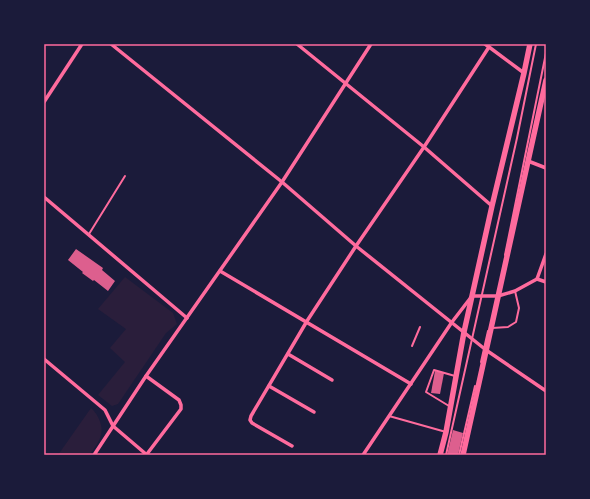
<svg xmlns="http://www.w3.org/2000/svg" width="590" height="499" viewBox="0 0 590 499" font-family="Literata,serif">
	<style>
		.green { fill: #2a1e3b }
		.building { fill: #dd5f8e }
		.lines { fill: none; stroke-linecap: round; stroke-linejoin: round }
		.service { stroke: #ff6b9d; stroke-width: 2 }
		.minor { stroke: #ff6b9d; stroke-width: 3.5 }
		.primary { stroke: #ff6b9d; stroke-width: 5.5 }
		.neatline { fill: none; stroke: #ff6b9d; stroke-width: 1.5 }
	</style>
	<rect width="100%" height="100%" fill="#1b1b3a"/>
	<g class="green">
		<path d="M 125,277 L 173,313 L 177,324 L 166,333 L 118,404 L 112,406 L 98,395 L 125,362 L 110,348 L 126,329 L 98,309 Z"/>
		<path d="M 91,408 C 98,414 105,428 100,438 C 98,444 93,449 90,455 L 58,455 Z"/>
	</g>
	<g class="building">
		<path d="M 76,249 L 103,268 L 102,270 L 115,281 L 108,291 L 94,280 L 93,281 L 82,273 L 83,272 L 68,260 Z"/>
		<path d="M 435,371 L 444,373 L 440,394 L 431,393 Z"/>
		<path d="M 453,430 L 463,433 L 458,455 L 447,455 Z"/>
	</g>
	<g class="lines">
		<g class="service">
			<path d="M 89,234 L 125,176"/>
			<path d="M 505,255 L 546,53"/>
			<path d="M 492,328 L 508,327 L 516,322 L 519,308 L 515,291"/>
			<path d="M 412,346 L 420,327"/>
			<path d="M 481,362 L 488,331"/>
			<path d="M 449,406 L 426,392 L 434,370 L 455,376"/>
			<path d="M 389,416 L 446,432"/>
			<path d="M 446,455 L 517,138 L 536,44"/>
			<path d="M 459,455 L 475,386"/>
		</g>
		<g class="minor">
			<path d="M 111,44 L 282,182 L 356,246 L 486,350 L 546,391"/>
			<path d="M 297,44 L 424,147 L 492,206"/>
			<path d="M 485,44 L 524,73"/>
			<path d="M 44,102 L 82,44"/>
			<path d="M 528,161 L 546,168"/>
			<path d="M 44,197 L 187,318"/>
			<path d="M 220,271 L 411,384"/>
			<path d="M 537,279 L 546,282"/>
			<path d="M 288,354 L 332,380"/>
			<path d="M 44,359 L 105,410 L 113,426 L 147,455"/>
			<path d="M 146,376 L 179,400 L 181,405 L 181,409 L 147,454"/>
			<path d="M 269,386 L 314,412"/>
			<path d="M 292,446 L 252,423 L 250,420 L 251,416 L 307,321 L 356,246 L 424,147 L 489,47"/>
			<path d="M 94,455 L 146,376 L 282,182 L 371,44"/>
			<path d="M 363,455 L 452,322 L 472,296 L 498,296 L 515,291 L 537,279 L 546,254"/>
		</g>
		<g class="primary">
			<path d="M 440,455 L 446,432 L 464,332 L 492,206 L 524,73 L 530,44"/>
			<path d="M 463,455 L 546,80"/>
		</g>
	</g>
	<rect width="590" height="499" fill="none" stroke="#1b1b3a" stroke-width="90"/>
	<rect x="45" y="45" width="500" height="409" class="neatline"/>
</svg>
